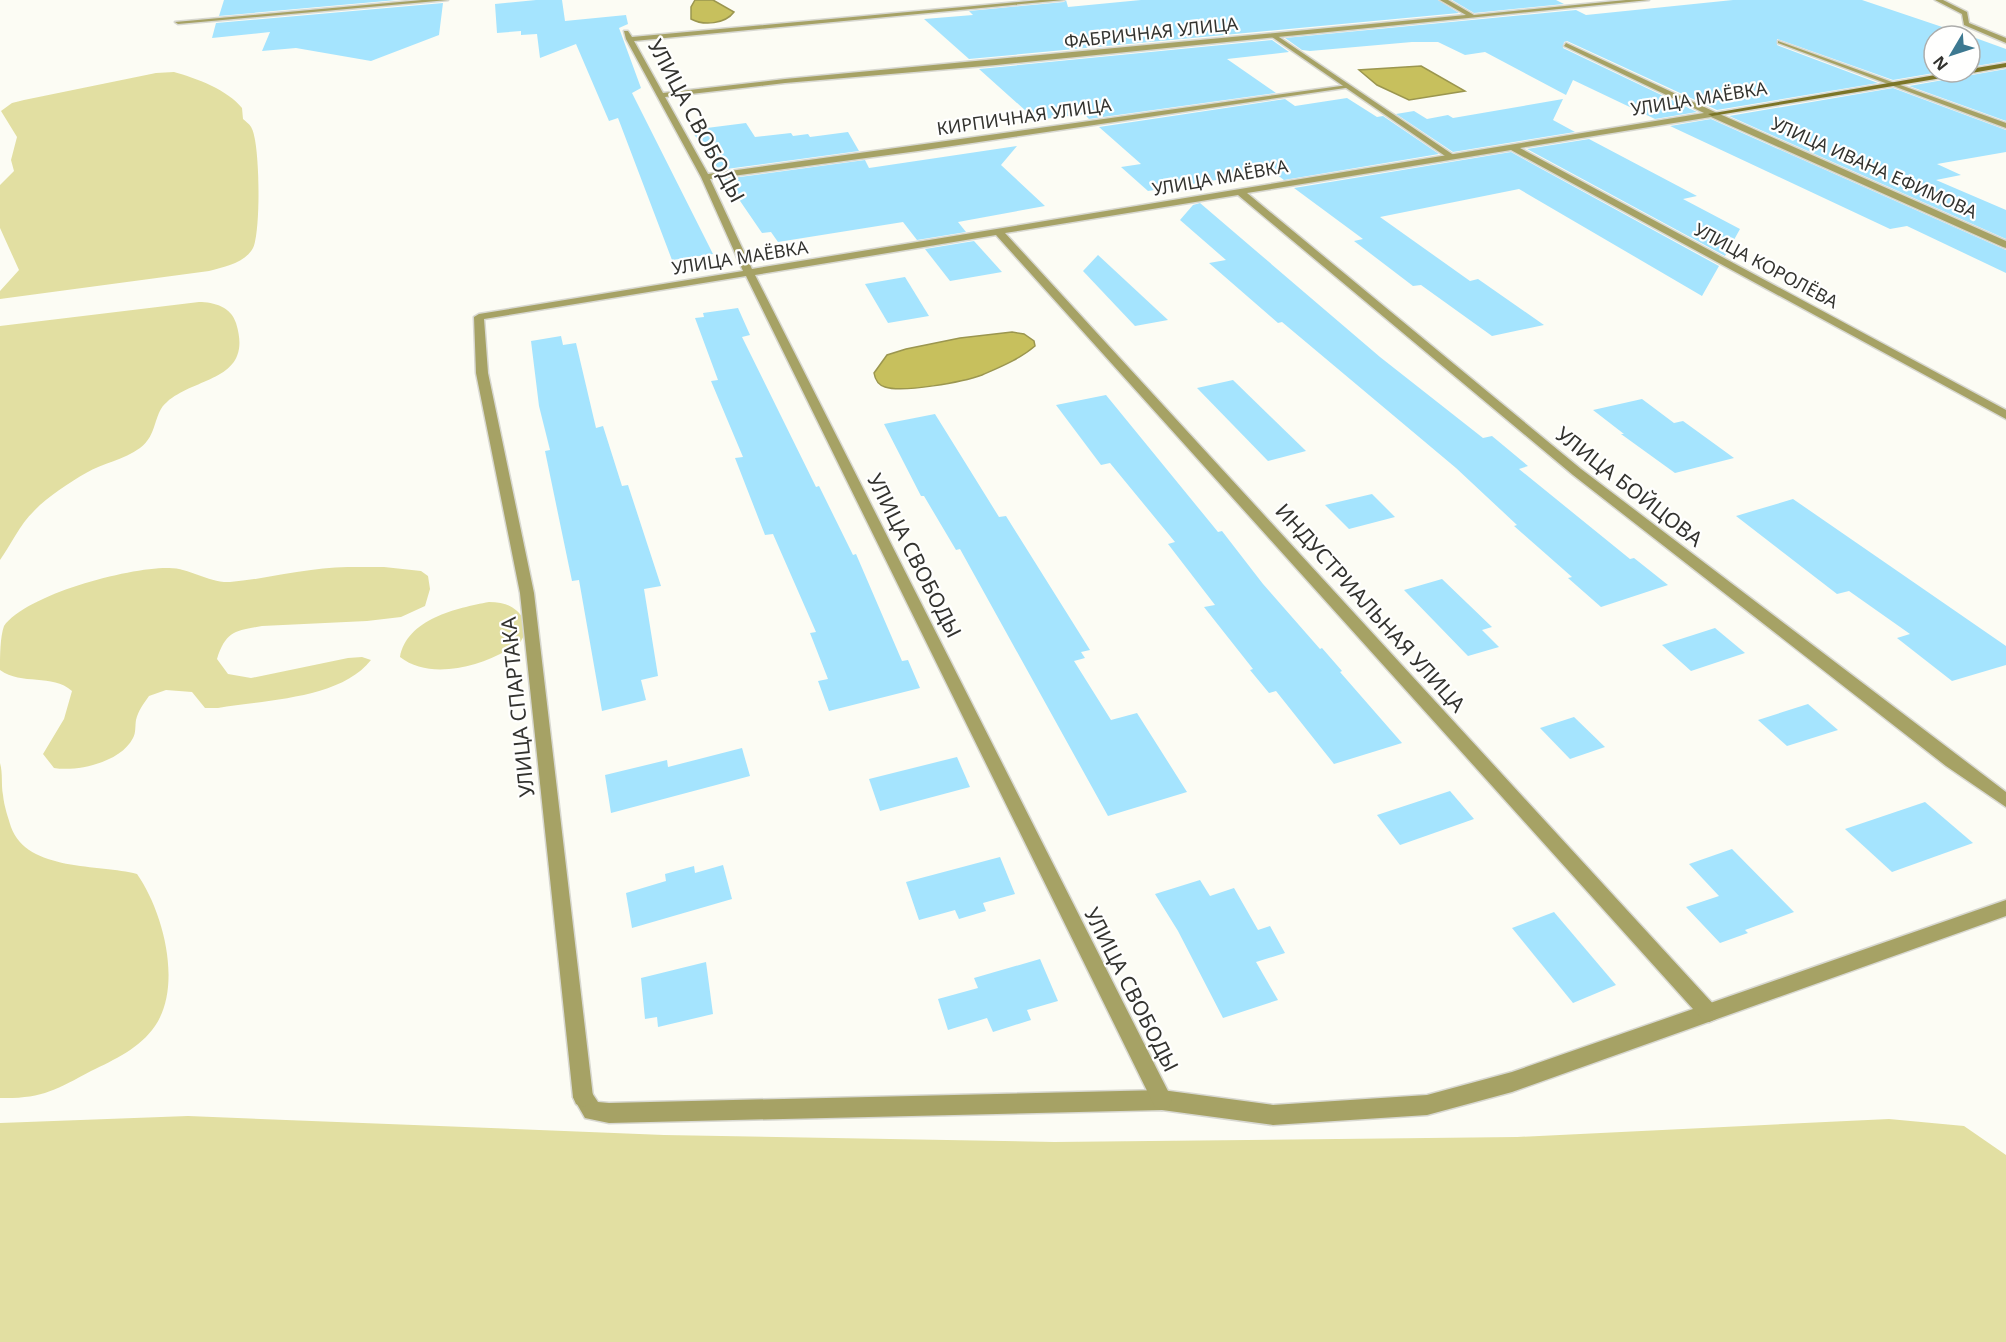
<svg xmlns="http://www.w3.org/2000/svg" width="2006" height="1342" viewBox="0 0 2006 1342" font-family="'Noto Sans',sans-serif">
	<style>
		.green { fill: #e2dfa2 }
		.water { fill: #c7c05d; stroke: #9b964f; stroke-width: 1.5 }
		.building { fill: #a5e4fe }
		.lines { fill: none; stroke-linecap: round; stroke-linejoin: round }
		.lane-casing { stroke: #d8d8d1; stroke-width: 3 }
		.street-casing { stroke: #d8d8d1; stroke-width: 3 }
		.secondary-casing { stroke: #d8d8d1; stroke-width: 3 }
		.lane { fill: #a6a265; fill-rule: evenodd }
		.street { fill: #a6a265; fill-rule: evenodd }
		.secondary { fill: #7b7527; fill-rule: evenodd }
		.labels { text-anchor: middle; stroke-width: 4.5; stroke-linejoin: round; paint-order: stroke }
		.far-street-label { font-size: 18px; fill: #33332f; stroke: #fffffe }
		.street-label { font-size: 21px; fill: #33332f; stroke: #fffffe }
	</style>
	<rect width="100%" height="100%" fill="#fcfcf4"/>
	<g class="green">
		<path d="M 174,72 C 196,78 228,90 242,108 L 243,119 C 245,121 251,125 252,129 C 260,145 261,232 253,248 C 245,263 224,267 209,271 L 0,299 L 0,291 L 19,270 L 0,228 L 0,185 L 14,171 L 11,160 L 17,137 L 1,111 L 12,103 L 24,100 L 156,73 Z"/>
		<path d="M 199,302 C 214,302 231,307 236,323 C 254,381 197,376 167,402 C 153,413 158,435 140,448 C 124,460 103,463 86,473 C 70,482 46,498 34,511 C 20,524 11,545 0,560 L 0,326 Z"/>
		<path d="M 384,567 L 421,571 L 428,576 L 430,589 L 425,606 L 401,617 L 367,621 L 262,626 C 235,631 226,631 217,659 L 228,674 L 251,678 L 348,658 L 362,657 L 371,660 C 341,699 264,700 218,708 L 205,708 L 192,692 L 166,690 L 149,696 C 144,703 138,711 136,720 C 135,726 136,733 133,738 C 121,762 78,772 54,768 L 43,754 L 64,719 L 72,691 C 52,673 22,686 0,670 C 0,657 0,637 4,626 C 27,594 130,567 169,568 C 190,568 208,583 230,582 C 257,580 284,573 311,570 C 335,566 360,567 384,567 Z"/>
		<path d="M 489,602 C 505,602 515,606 524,619 C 525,627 526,634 521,641 C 518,646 511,648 506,651 C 477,667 429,680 400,657 C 407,619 457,608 489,602 Z"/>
		<path d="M 0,763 C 3,774 1,784 3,795 C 4,806 8,817 11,827 C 27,872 100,864 137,874 C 163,911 183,985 155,1026 C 140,1048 114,1060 91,1071 C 56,1090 41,1099 0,1098 Z"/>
		<path d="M 188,1116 L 664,1135 L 1054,1142 L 1517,1137 L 1889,1119 L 1964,1126 L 2006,1155 L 2006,1342 L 0,1342 L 0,1123 Z"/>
	</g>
	<g class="water">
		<path d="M 695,0 L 713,0 L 734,12 C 725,24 704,26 691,19 L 691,7 Z"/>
		<path d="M 1421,66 L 1465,91 L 1409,100 L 1377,85 L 1359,70 Z"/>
		<path d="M 1012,332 L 1024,334 L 1034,341 L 1035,346 C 1020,359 1000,367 982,375 C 963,382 903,393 885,387 C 878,385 875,379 874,373 L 887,355 L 906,349 L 960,338 Z"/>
	</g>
	<g class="building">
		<path d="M 224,0 L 397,0 L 219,16 Z"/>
		<path d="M 536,0 L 562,0 L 565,21 L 626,15 L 628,24 L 619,28 L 641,88 L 632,93 L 713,254 L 672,260 L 618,118 L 609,121 L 576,44 L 540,58 L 537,34 L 521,35 L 521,31 L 497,33 L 495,4 Z"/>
		<path d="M 1066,0 L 1068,7 L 1141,0 L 1438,0 L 1459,13 L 969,59 L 924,19 L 973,15 L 969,11 L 1064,2 Z"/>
		<path d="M 1452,0 L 1556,0 L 1564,4 L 1474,13 Z"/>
		<path d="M 1733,0 L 1862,0 L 1969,36 L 1934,36 L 1934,72 L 1940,72 L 1893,80 L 1777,39 L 1777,45 L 1878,83 L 1717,110 L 1567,41 L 1564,42 L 1563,48 L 1697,112 L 1655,119 L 1573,80 L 1566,95 L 1485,52 L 1465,55 L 1438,42 L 1412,42 L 1310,51 L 1302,50 L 1285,38 L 1576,10 L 1586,15 Z"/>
		<path d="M 443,3 L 439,35 L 371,61 L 296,48 L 262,51 L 270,32 L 212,38 L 216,23 Z"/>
		<path d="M 1970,36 L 2006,49 L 2006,61 L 1970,67 Z"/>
		<path d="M 1272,40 L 1289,52 L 1227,59 L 1276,93 L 1089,119 L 1084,114 L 1036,120 L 979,69 Z"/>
		<path d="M 2006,69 L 2006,121 L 1909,86 L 1966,76 Z"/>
		<path d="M 1893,88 L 2006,130 L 2006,152 L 1937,164 L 1961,175 L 1936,180 L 2006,210 L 2006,239 L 1729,116 Z"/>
		<path d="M 1347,98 L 1377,117 L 1383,116 L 1439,154 L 1284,180 L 1272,171 L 1148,191 L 1121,167 L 1141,164 L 1099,127 L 1285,99 L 1295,106 Z"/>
		<path d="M 1563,99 L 1553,120 L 1575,132 L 1453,152 L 1396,114 L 1414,111 L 1427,119 L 1448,115 L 1453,118 Z"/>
		<path d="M 1711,119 L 2006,250 L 2006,273 L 1907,226 L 1890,229 L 1670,126 Z"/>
		<path d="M 746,123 L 755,137 L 791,133 L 793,136 L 808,134 L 810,137 L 848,132 L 859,151 L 719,170 L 691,130 Z"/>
		<path d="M 1589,139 L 1697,196 L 1683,199 L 1740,229 L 1725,256 L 1527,149 Z"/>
		<path d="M 1017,146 L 1001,165 L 1045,206 L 958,222 L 966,232 L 917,240 L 903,222 L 778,242 L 771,232 L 762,233 L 725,179 L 865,160 L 869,168 Z"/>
		<path d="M 1511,152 L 1719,266 L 1702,296 L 1519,189 L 1380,217 L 1470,281 L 1478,279 L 1544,325 L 1492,336 L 1421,285 L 1413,286 L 1354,241 L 1363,239 L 1294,188 Z"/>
		<path d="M 1200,203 L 1380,357 L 1483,438 L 1492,436 L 1528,466 L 1519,469 L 1630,559 L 1634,558 L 1668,585 L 1601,607 L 1568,578 L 1572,577 L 1514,526 L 1517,525 L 1456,468 L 1282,322 L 1278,323 L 1209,263 L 1226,260 L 1180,220 L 1193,205 Z"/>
		<path d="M 974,241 L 1002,272 L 950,281 L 925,249 Z"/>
		<path d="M 1098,255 L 1168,320 L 1135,326 L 1083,271 Z"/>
		<path d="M 905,277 L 929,316 L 888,323 L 865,284 Z"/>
		<path d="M 738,308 L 750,335 L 742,337 L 816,487 L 819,486 L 853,555 L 856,554 L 902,661 L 908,660 L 920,688 L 829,711 L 818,681 L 828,679 L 810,633 L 816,632 L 773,534 L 765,535 L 735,458 L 743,457 L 711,381 L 718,380 L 695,318 L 704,317 L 703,313 Z"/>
		<path d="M 561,336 L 563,345 L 576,343 L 596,428 L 603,426 L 622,486 L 628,485 L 661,586 L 644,589 L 658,676 L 641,680 L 646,700 L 602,711 L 579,580 L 572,581 L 545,451 L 550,450 L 539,406 L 531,341 Z"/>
		<path d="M 1233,380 L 1306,451 L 1268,461 L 1197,388 Z"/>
		<path d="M 1106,395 L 1218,532 L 1222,531 L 1263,584 L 1320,649 L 1322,648 L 1342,671 L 1340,672 L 1402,743 L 1334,764 L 1276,691 L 1269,693 L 1250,670 L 1253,669 L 1204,607 L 1215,605 L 1168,544 L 1175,542 L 1110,463 L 1101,465 L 1056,405 Z"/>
		<path d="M 1642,399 L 1674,423 L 1683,421 L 1734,458 L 1675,473 L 1621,434 L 1624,434 L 1593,410 Z"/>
		<path d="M 935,414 L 999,517 L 1006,516 L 1090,650 L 1081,652 L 1085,658 L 1074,661 L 1111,720 L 1137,713 L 1187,792 L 1108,816 L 960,549 L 956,550 L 924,496 L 921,496 L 884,424 Z"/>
		<path d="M 1372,494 L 1395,517 L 1349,529 L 1325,505 Z"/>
		<path d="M 1793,499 L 2006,646 L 2006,665 L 1952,681 L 1897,638 L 1910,634 L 1849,591 L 1837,594 L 1736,516 Z"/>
		<path d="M 1442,579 L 1492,627 L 1482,630 L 1499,647 L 1468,656 L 1404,590 Z"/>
		<path d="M 1715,628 L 1745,653 L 1691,671 L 1662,645 Z"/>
		<path d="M 1808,704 L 1838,730 L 1787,746 L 1758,720 Z"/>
		<path d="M 1574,717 L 1605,747 L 1570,759 L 1540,728 Z"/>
		<path d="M 742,748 L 750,776 L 611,813 L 605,775 L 667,760 L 668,767 Z"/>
		<path d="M 957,757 L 970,787 L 880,811 L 869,779 Z"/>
		<path d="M 1450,791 L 1474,819 L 1400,845 L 1377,815 Z"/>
		<path d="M 1925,802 L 1973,843 L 1892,872 L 1845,829 Z"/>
		<path d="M 1732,849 L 1794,912 L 1745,930 L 1748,933 L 1720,943 L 1686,907 L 1719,896 L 1689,864 Z"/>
		<path d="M 1000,857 L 1015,894 L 983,903 L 986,911 L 959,919 L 955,910 L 919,920 L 906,882 Z"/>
		<path d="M 723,865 L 732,899 L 632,928 L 626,893 L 666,881 L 665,874 L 694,866 L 695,873 Z"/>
		<path d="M 1200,880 L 1210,896 L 1234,888 L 1258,930 L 1270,926 L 1285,953 L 1256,962 L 1278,1000 L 1223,1018 L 1178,931 L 1155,894 Z"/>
		<path d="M 1554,912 L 1616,985 L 1573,1003 L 1512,928 Z"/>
		<path d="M 1040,959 L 1058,1001 L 1027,1010 L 1031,1020 L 993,1032 L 987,1018 L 948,1030 L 938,999 L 978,988 L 974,978 Z"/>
		<path d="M 706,962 L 713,1014 L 658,1027 L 657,1017 L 645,1019 L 641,978 Z"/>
	</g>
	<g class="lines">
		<g class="lane-casing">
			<g id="lane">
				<path d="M 1274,34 L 1276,35 L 1455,156 L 1448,158 L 1272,37 Z"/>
				<path d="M 2006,900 L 2006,916 L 1512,1092 L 1427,1115 L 1273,1125 L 1162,1110 L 609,1123 L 585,1118 L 573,1097 L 576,1090 L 583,1087 L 590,1090 L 598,1102 L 609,1103 L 1162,1090 L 1273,1105 L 1427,1095 L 1512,1072 Z"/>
			</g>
		</g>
		<g class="street-casing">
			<g id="street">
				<path d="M 422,0 L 448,0 L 178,24 L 175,22 Z"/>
				<path d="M 1040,0 L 1064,0 L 634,41 L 663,93 L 785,79 L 1466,15 L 1440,0 L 1448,0 L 1474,15 L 1626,0 L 1649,0 L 996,65 L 785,83 L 665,97 L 708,174 L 1348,85 L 1352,87 L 918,151 L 710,179 L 752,269 L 1704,113 L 1564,46 L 1566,43 L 1715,112 L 2006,241 L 2006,248 L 2003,247 L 1711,117 L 1520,148 L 2006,410 L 2006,419 L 1511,150 L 1247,193 L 1581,469 L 2006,792 L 2006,807 L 1946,766 L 1573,475 L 1238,195 L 1005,233 L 1716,1007 L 1719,1013 L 1716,1019 L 1709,1022 L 1702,1019 L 996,235 L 755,275 L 1169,1093 L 1172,1100 L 1169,1107 L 1162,1110 L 1155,1107 L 746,276 L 484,319 L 488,373 L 534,593 L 593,1097 L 590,1104 L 583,1107 L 576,1104 L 573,1097 L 520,593 L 476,373 L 474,317 L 479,314 L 743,271 L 701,177 L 626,39 L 624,31 L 628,31 L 632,37 Z"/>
				<path d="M 1935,0 L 1943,0 L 1967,12 L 1969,23 L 2006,38 L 2006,43 L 1964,25 L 1962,14 Z"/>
				<path d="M 1778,41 L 2006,123 L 2006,128 L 1778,43 Z"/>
			</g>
		</g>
		<g class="secondary-casing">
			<path id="secondary" d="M 2006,63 L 2006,67 L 1966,74 L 1712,116 L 1708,114 L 1953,72 L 1970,72 L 1970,69 Z"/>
		</g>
		<use href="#lane" class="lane"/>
		<use href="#street" class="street"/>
		<use href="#secondary" class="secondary"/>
	</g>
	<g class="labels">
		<g class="far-street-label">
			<text transform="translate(1151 33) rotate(-6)" y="6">ФАБРИЧНАЯ УЛИЦА</text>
			<text transform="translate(1699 99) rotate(-9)" y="6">УЛИЦА МАЁВКА</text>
			<text transform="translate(1024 117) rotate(-8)" y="6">КИРПИЧНАЯ УЛИЦА</text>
			<text transform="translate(1874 168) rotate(24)" y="6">УЛИЦА ИВАНА ЕФИМОВА</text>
			<text transform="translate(1220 178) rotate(-10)" y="6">УЛИЦА МАЁВКА</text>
			<text transform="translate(740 258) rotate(-9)" y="6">УЛИЦА МАЁВКА</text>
			<text transform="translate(1766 266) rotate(28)" y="6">УЛИЦА КОРОЛЁВА</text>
		</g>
		<g class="street-label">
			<text transform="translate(696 121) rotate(62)" y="7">УЛИЦА СВОБОДЫ</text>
			<text transform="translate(1629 487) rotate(38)" y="7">УЛИЦА БОЙЦОВА</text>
			<text transform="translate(914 556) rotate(63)" y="7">УЛИЦА СВОБОДЫ</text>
			<text transform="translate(1370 608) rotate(48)" y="7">ИНДУСТРИАЛЬНАЯ УЛИЦА</text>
			<text transform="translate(518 707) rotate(-96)" y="7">УЛИЦА СПАРТАКА</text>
			<text transform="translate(1131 990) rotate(63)" y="7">УЛИЦА СВОБОДЫ</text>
		</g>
	</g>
	<g transform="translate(1952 54) rotate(231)"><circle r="28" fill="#fffffe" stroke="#adadab" stroke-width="1.5"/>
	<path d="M0-4.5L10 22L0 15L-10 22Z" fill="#3d7991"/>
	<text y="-9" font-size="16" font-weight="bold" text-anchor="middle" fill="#33332f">N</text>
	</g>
</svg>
